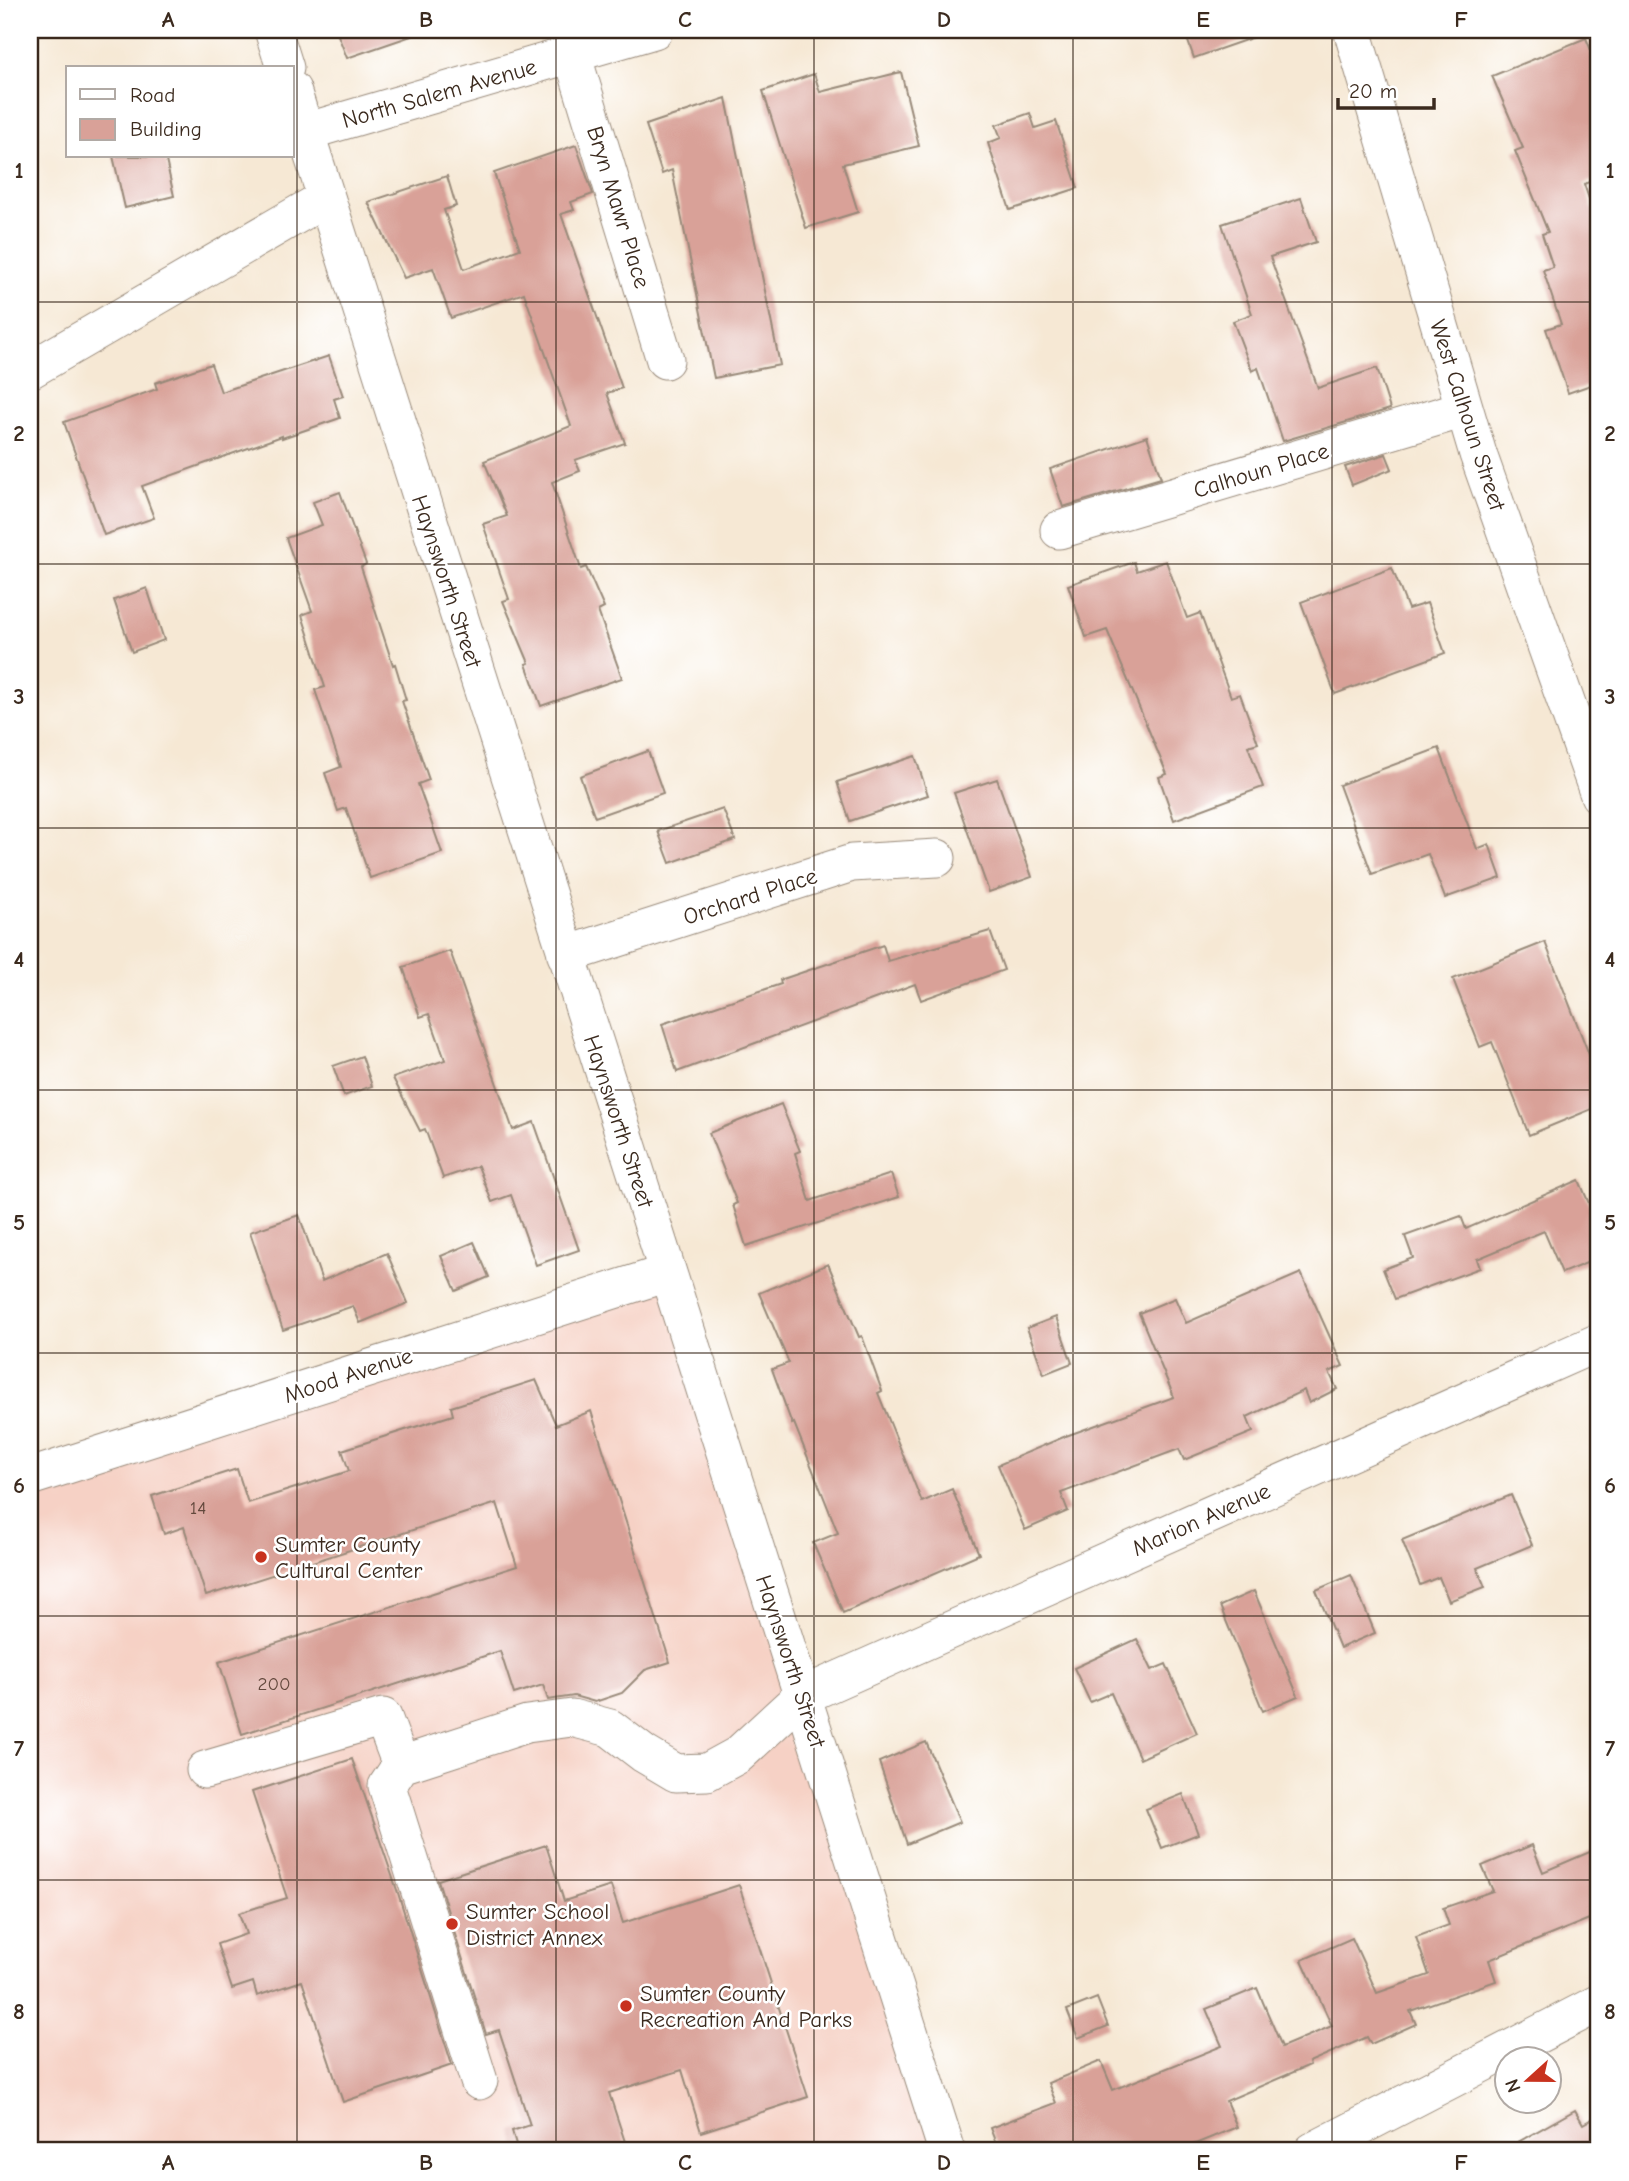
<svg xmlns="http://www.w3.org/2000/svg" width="1629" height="2181" viewBox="0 0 1629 2181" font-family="'Comic Neue',sans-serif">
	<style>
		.built { fill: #f6d1c5 }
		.building { fill: #d9a198 }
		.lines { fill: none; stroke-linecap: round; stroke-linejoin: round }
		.minor-casing { stroke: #988979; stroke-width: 39 }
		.minor { stroke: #fff; stroke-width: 37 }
		.grid { fill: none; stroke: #3b2a1e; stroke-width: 2; stroke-opacity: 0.55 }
		.poi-dot { fill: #c8321e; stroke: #fff; stroke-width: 2.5 }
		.labels { text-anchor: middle; stroke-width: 5; stroke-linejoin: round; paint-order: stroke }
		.number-label { font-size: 19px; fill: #62483c }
		.street-label { font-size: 23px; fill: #3b2a1e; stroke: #fff }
		.poi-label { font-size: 23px; fill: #3b2a1e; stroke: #fff; text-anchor: start }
		.neatline { fill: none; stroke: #3b2a1e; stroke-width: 2.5 }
		.grid-label { font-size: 23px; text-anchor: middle; font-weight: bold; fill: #3b2a1e }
	</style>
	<rect width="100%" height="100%" fill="#fff"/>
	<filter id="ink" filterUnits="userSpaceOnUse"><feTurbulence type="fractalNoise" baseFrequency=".0143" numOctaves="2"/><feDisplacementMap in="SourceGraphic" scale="14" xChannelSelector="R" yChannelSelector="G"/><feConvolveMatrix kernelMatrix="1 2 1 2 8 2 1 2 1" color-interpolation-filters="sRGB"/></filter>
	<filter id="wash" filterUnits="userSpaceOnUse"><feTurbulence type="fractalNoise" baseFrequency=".00686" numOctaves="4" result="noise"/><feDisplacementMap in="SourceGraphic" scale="28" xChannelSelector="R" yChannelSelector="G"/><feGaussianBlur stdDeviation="1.57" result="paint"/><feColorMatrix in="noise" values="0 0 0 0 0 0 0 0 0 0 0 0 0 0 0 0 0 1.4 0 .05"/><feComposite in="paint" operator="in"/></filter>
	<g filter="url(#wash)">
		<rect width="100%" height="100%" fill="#f6e8d4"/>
		<path class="built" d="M 667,1273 L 947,2151 L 30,2151 L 30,1481 Z"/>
		<g id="blocks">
			<g class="building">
				<path d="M 336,30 L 417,30 L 417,34 L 347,58 Z"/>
				<path d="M 1184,30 L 1263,30 L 1263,34 L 1194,58 Z"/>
				<path d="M 1586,38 L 1599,70 L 1599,178 L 1584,184 L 1599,228 L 1599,382 L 1568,393 L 1546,329 L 1561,324 L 1543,270 L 1553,267 L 1542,234 L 1548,232 L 1515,151 L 1523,148 L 1492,76 Z"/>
				<path d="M 901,72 L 919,146 L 843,164 L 858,212 L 806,228 L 763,91 L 814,74 L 820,92 Z"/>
				<path d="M 726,98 L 780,365 L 714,378 L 672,170 L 662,174 L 646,125 Z"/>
				<path d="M 1030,113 L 1035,128 L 1056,121 L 1078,188 L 1010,210 L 988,143 L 1001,138 L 996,125 Z"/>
				<path d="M 576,145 L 593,194 L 571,202 L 574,210 L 561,214 L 622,388 L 607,393 L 625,443 L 575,460 L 580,471 L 552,482 L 581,569 L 586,567 L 604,608 L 598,611 L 622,678 L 541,706 L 526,664 L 529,663 L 503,601 L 509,599 L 483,524 L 507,516 L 484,461 L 571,426 L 524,293 L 451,318 L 433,268 L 404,278 L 368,202 L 447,176 L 456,206 L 444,210 L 464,269 L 520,249 L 494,173 Z"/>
				<path d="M 113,156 L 165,156 L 174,196 L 125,208 Z"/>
				<path d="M 1301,198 L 1316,242 L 1270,257 L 1318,388 L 1377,368 L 1390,409 L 1283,441 L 1258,368 L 1252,371 L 1233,321 L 1252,314 L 1222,224 Z"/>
				<path d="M 329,356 L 343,396 L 334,399 L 340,418 L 282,438 L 282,436 L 142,486 L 154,518 L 104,535 L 64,422 L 157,389 L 155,383 L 211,364 L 221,392 Z"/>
				<path d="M 1147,436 L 1161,478 L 1063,507 L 1050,469 Z"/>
				<path d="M 1386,454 L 1392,469 L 1352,485 L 1345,467 Z"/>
				<path d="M 340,492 L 366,564 L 361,567 L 393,665 L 395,664 L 406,700 L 402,701 L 429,780 L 418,784 L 442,853 L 370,878 L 346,808 L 338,811 L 325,773 L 341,767 L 315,690 L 325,687 L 302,615 L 312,611 L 286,538 L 322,525 L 313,502 Z"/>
				<path d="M 1166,561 L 1187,618 L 1200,613 L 1231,697 L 1240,694 L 1258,743 L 1248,746 L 1263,787 L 1174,820 L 1159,777 L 1167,774 L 1107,630 L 1086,637 L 1068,585 L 1134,562 L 1137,571 Z"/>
				<path d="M 1392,568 L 1408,609 L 1427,603 L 1445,653 L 1335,694 L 1301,602 Z"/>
				<path d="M 147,588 L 164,640 L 132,652 L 114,600 Z"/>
				<path d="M 1439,748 L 1477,849 L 1489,844 L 1501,878 L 1445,898 L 1428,854 L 1372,874 L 1339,785 Z"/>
				<path d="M 648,751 L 663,793 L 595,817 L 580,776 Z"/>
				<path d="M 915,756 L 928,795 L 850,821 L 837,782 Z"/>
				<path d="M 997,779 L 1032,877 L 989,892 L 954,793 Z"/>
				<path d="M 723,809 L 735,840 L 670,863 L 658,831 Z"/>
				<path d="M 990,931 L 1004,970 L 921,1000 L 915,984 L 677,1072 L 662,1024 L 781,984 L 780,980 L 883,945 L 888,961 Z"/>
				<path d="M 1545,942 L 1599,1080 L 1599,1106 L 1529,1135 L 1492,1042 L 1480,1047 L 1453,979 Z"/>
				<path d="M 450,951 L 513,1130 L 534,1122 L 579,1250 L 536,1265 L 511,1195 L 492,1202 L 478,1166 L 443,1178 L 425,1129 L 420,1131 L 393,1078 L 445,1060 L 429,1014 L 420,1017 L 403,967 Z"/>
				<path d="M 362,1056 L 372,1086 L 344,1096 L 333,1066 Z"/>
				<path d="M 781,1104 L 800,1151 L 795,1153 L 810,1201 L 891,1174 L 899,1197 L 746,1246 L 733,1205 L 737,1203 L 709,1133 Z"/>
				<path d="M 1579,1180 L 1599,1227 L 1599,1258 L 1562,1273 L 1544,1231 L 1477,1259 L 1480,1268 L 1395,1299 L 1383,1269 L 1413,1258 L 1405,1236 L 1461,1216 L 1466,1229 Z"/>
				<path d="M 299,1215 L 322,1281 L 387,1253 L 408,1303 L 360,1323 L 353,1306 L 283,1330 L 250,1232 Z"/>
				<path d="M 474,1242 L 489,1277 L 456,1291 L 441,1256 Z"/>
				<path d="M 828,1264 L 859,1337 L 862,1336 L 882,1391 L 878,1393 L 922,1502 L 952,1489 L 979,1554 L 843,1613 L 813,1543 L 838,1533 L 794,1423 L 792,1424 L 772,1369 L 789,1363 L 759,1293 Z"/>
				<path d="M 1301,1273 L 1343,1366 L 1329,1372 L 1337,1389 L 1309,1403 L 1304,1390 L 1247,1417 L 1253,1432 L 1184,1460 L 1179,1449 L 1061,1493 L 1068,1511 L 1025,1530 L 998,1465 L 1066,1436 L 1174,1397 L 1139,1313 L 1175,1298 L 1186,1323 Z"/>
				<path d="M 1056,1317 L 1072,1363 L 1044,1374 L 1027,1328 Z"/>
				<path d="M 536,1380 L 556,1425 L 591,1411 L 670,1662 L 645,1670 L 622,1693 L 595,1702 L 574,1696 L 548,1700 L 543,1685 L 514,1694 L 500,1651 L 242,1734 L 219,1662 L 517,1566 L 497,1503 L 206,1596 L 184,1527 L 164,1534 L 152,1496 L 237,1469 L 248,1503 L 349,1471 L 342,1450 L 453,1415 L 451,1407 Z"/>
				<path d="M 1511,1495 L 1532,1545 L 1477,1568 L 1485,1587 L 1449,1601 L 1439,1577 L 1420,1585 L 1402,1540 Z"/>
				<path d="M 1351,1575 L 1375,1633 L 1340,1648 L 1316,1590 Z"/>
				<path d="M 1254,1591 L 1298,1696 L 1263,1711 L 1220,1606 Z"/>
				<path d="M 1137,1639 L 1152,1670 L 1166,1664 L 1197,1733 L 1140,1759 L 1111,1693 L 1090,1702 L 1074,1668 Z"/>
				<path d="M 926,1742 L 960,1822 L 907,1844 L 879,1762 Z"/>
				<path d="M 352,1759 L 398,1893 L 452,2065 L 343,2102 L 302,1981 L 257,1996 L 253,1982 L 232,1989 L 217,1944 L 246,1934 L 239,1913 L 287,1898 L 252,1792 Z"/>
				<path d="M 1183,1794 L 1198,1834 L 1162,1848 L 1146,1809 Z"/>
				<path d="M 546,1845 L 564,1901 L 611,1886 L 623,1923 L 739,1885 L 808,2097 L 701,2132 L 682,2070 L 609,2093 L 628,2151 L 518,2151 L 512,2131 L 530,2125 L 499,2030 L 486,2034 L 438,1880 Z"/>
				<path d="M 1532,1845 L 1543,1872 L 1599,1848 L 1599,1915 L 1489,1960 L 1496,1981 L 1410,2011 L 1416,2024 L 1371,2044 L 1367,2037 L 1309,2062 L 1310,2065 L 1226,2101 L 1237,2127 L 1178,2151 L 999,2151 L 990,2128 L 1056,2103 L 1048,2083 L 1101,2061 L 1113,2090 L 1222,2046 L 1206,2009 L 1257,1988 L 1282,2047 L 1332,2026 L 1302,1960 L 1352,1938 L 1377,1993 L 1429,1975 L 1416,1937 L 1449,1925 L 1443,1908 L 1493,1891 L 1482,1866 Z"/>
				<path d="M 1097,1998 L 1108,2026 L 1078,2038 L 1067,2010 Z"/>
				<path d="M 1575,2110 L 1583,2124 L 1599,2115 L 1599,2151 L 1502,2151 Z"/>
			</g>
		</g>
	</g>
	<g filter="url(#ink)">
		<use href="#blocks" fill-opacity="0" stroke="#988979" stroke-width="2"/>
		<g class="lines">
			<g class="minor-casing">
				<g id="minor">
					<path d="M 273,30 L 285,68"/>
					<path d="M 1352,30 L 1478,454 L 1599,795"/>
					<path d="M 572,54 L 665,360"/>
					<path d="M 292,90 L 947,2151"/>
					<path d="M 305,132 L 654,30"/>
					<path d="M 30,370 L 326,198"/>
					<path d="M 1059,530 L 1464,409"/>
					<path d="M 566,955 L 852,863 L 937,858"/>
					<path d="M 30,1477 L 667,1273"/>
					<path d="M 205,1770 L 383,1717 L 401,1765"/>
					<path d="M 479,2081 L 387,1786 L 401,1765 L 527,1724 L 572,1718 L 610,1728 L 644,1754 L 676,1773 L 707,1772 L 738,1755 L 802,1696 L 1599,1342"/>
					<path d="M 1313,2151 L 1599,2003"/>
				</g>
			</g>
			<use href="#minor" class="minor"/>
		</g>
	</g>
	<path class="grid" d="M 297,30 L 297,2151M 556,30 L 556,2151M 814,30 L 814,2151M 1073,30 L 1073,2151M 1332,30 L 1332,2151M 30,302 L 1599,302M 30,564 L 1599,564M 30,828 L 1599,828M 30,1090 L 1599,1090M 30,1353 L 1599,1353M 30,1616 L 1599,1616M 30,1880 L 1599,1880"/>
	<g class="poi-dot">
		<circle cx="261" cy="1557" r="7"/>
		<circle cx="452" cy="1924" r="7"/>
		<circle cx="626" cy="2006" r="7"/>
	</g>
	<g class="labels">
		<g class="number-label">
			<text x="198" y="1514">14</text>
			<text x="274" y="1690">200</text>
		</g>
		<g class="street-label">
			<text transform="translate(439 93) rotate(-16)" y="8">North Salem Avenue</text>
			<text transform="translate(619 207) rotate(73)" y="8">Bryn Mawr Place</text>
			<text transform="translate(1468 415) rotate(72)" y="8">West Calhoun Street</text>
			<text transform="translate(1261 470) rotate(-17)" y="8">Calhoun Place</text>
			<text transform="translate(447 581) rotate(72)" y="8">Haynsworth Street</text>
			<text transform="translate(750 896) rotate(-18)" y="8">Orchard Place</text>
			<text transform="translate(619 1121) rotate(72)" y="8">Haynsworth Street</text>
			<text transform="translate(348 1375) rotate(-18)" y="8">Mood Avenue</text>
			<text transform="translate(1201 1519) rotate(-24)" y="8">Marion Avenue</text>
			<text transform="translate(791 1661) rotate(72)" y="8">Haynsworth Street</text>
		</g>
		<g class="poi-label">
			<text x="275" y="1552">Sumter County<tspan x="275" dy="26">Cultural Center</tspan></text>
			<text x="466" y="1919">Sumter School<tspan x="466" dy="26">District Annex</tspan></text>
			<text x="640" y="2001">Sumter County<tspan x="640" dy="26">Recreation And Parks</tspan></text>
		</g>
	</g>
	<rect width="1629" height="2181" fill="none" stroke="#fff" stroke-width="77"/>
	<rect x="66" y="66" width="228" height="91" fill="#ffffff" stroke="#b1aaa5" stroke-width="2"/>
	<rect x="80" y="89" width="35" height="10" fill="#ffffff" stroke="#b1aaa5" stroke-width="2"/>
	<text x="130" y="102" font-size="21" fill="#3b2a1e">Road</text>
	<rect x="80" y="119" width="35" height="21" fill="#d9a198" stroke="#b1aaa5" stroke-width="2"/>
	<text x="130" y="136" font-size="21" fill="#3b2a1e">Building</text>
	<g transform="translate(1528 2080) rotate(249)"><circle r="33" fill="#ffffff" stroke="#b1aaa5" stroke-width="2"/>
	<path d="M0-5L12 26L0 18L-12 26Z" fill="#c8321e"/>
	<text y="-10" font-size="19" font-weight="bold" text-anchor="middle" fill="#3b2a1e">N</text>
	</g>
	<path d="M1338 98v10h96v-10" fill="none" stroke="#3b2a1e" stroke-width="3.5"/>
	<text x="1349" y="98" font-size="21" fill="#3b2a1e" stroke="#ffffff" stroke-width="5" paint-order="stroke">20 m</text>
	<rect x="38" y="38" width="1552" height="2104" class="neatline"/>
	<g class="grid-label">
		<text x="168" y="27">A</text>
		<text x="426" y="27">B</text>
		<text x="685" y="27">C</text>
		<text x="944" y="27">D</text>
		<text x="1203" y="27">E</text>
		<text x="1461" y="27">F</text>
		<text x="19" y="178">1</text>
		<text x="1610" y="178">1</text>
		<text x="19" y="441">2</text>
		<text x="1610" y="441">2</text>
		<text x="19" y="704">3</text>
		<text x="1610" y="704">3</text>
		<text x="19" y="967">4</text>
		<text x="1610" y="967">4</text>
		<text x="19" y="1230">5</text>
		<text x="1610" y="1230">5</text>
		<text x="19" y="1493">6</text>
		<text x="1610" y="1493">6</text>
		<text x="19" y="1756">7</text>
		<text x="1610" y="1756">7</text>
		<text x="19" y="2019">8</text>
		<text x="1610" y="2019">8</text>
		<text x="168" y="2170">A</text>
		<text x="426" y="2170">B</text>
		<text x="685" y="2170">C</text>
		<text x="944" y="2170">D</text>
		<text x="1203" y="2170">E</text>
		<text x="1461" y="2170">F</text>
	</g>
</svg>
